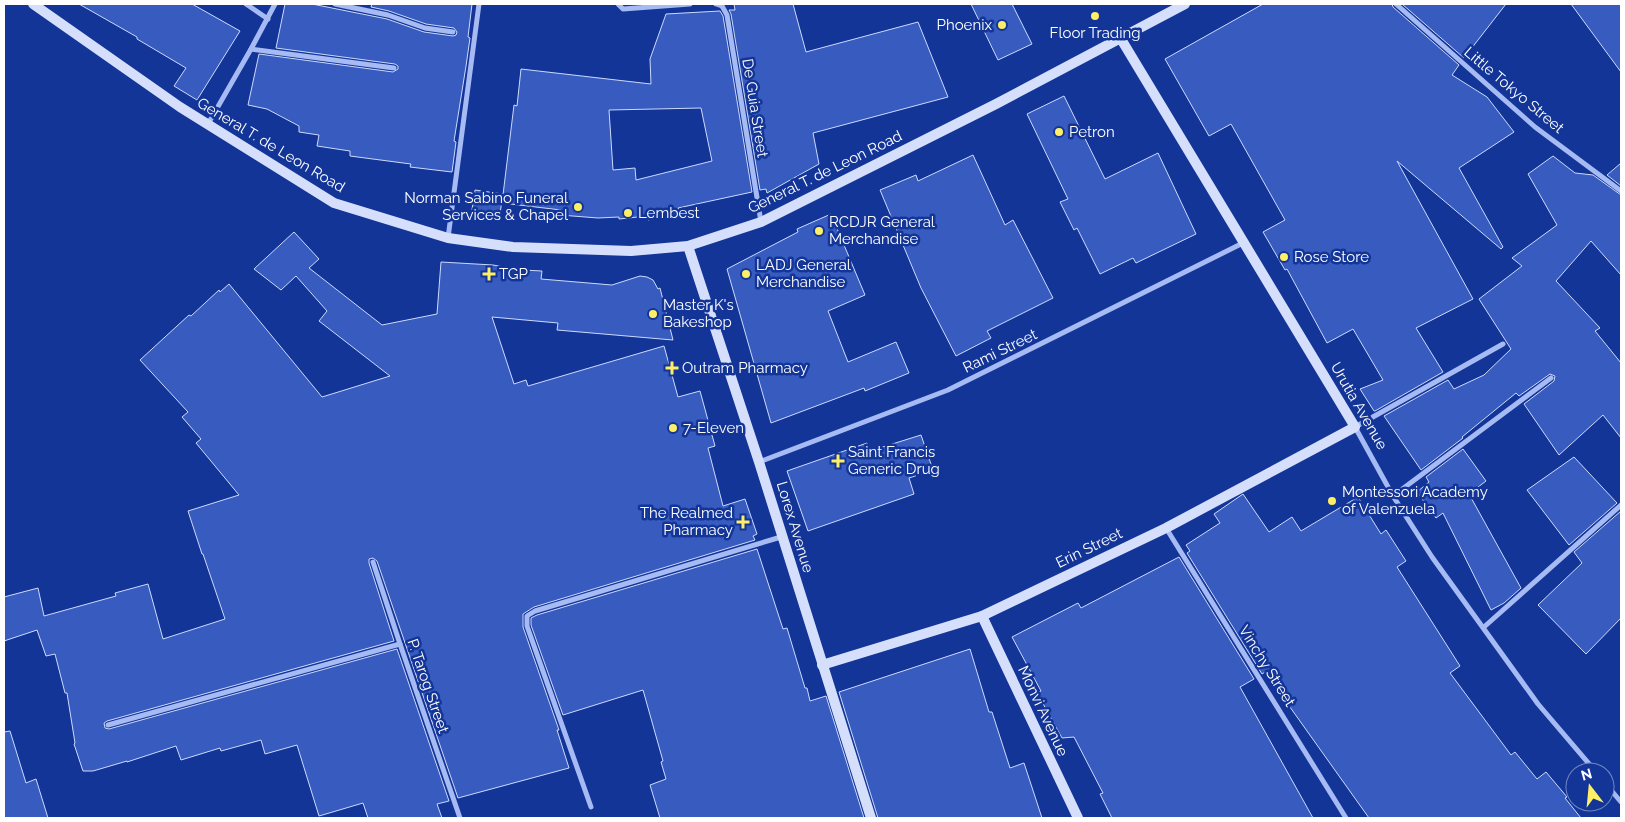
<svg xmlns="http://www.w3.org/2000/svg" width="1625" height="822" viewBox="0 0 1625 822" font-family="Raleway,sans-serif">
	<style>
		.building { fill: #375bbe; stroke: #cddafd; fill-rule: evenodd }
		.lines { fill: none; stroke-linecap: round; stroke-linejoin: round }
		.street { stroke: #a6baf3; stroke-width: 5 }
		.secondary { stroke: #d5dffc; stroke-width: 10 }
		.poi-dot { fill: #ffef67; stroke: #133598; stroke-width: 2 }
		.labels { text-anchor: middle; stroke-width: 5; stroke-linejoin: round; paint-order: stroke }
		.poi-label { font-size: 15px; fill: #fff; stroke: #133598; text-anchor: start }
		.street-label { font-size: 15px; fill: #fff; stroke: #133598 }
	</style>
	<rect width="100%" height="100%" fill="#133598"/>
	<g class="building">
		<path d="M 79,4 L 192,4 L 240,31 L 197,100 L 174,86 L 186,68 L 137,39 L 137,37 Z"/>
		<path d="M 285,4 L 312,4 L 387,19 L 424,32 L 453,36 L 456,35 L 457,32 L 454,28 L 426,24 L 389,11 L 371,7 L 372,4 L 472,4 L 468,37 L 470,38 L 466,66 L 454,141 L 456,142 L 452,172 L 410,167 L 411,164 L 350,156 L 350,151 L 317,146 L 319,135 L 299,132 L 299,126 L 267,109 L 248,105 L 259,54 L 393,72 L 398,69 L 398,66 L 395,64 L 276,48 Z"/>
		<path d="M 734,4 L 793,4 L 806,52 L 918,22 L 948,97 L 813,133 L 819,164 L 767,193 L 766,189 L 760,190 L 731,14 L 729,10 L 735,10 Z"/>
		<path d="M 971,4 L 1012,4 L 1032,44 L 998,60 Z"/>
		<path d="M 1263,4 L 1392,4 L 1393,7 L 1459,65 L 1452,75 L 1487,97 L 1514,132 L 1459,168 L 1503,247 L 1501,249 L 1397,161 L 1473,299 L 1416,328 L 1443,372 L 1375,411 L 1374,411 L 1360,389 L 1383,380 L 1353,329 L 1327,343 L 1287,269 L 1285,270 L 1263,232 L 1285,220 L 1231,124 L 1209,136 L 1165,59 Z"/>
		<path d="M 1402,4 L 1506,4 L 1464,58 Z"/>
		<path d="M 1571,4 L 1621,4 L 1621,72 Z"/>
		<path d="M 720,11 L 723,16 L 752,192 L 678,208 L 680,212 L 648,220 L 647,216 L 619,219 L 619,217 L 598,218 L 560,215 L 561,210 L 502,203 L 514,105 L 517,106 L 521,69 L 651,84 L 650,59 L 666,14 ZM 701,108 L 712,161 L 636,180 L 635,168 L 613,170 L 609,110 Z"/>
		<path d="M 1064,96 L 1105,179 L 1158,153 L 1196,234 L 1136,263 L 1133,258 L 1100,274 L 1077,228 L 1074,230 L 1060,202 L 1068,199 L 1027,114 Z"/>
		<path d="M 973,155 L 1005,225 L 1013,220 L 1053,298 L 987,331 L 991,338 L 956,356 L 921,288 L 880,190 L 916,175 L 918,181 Z"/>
		<path d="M 1553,156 L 1575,173 L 1593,175 L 1621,195 L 1621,275 L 1591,241 L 1556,281 L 1600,328 L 1595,331 L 1621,363 L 1621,438 L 1603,415 L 1559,455 L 1524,404 L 1554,381 L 1555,376 L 1550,374 L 1519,396 L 1516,393 L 1462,437 L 1463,438 L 1421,470 L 1384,416 L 1448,380 L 1454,389 L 1484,375 L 1511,349 L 1479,299 L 1522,266 L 1512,258 L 1557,225 L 1528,174 Z"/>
		<path d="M 1621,163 L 1621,186 L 1607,175 Z"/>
		<path d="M 475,190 L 503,194 L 499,220 L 471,216 Z"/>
		<path d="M 831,214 L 865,295 L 828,311 L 848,362 L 896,342 L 909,373 L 865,391 L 864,388 L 771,423 L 727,269 L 798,232 L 797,229 Z"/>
		<path d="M 294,232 L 319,259 L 309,268 L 382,325 L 437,314 L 441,262 L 493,265 L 504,267 L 504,269 L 542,271 L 541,279 L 612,285 L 640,276 L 647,277 L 653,280 L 658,289 L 660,288 L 673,340 L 557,330 L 558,323 L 492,317 L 514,384 L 526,380 L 528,386 L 664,346 L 678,397 L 700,391 L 715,446 L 708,448 L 723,506 L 745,499 L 757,534 L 753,536 L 755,540 L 534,607 L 523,614 L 523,627 L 559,730 L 557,730 L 569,768 L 458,798 L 377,561 L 373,558 L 369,559 L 369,563 L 394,641 L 107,721 L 104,723 L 105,728 L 109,729 L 397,649 L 449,801 L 437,804 L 442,818 L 368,818 L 363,803 L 319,816 L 297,745 L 265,754 L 261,740 L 221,751 L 220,748 L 181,760 L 176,746 L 127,762 L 127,761 L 93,771 L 83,771 L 74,744 L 75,743 L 67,693 L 65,693 L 55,654 L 46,656 L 37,630 L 4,641 L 4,597 L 38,588 L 44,616 L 116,596 L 115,593 L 148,584 L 163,639 L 225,619 L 203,554 L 202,554 L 188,511 L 239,495 L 196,443 L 201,439 L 182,417 L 188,412 L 140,360 L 189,315 L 191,316 L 219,290 L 220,292 L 229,284 L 322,397 L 390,376 L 319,321 L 327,311 L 296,276 L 281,290 L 254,269 Z"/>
		<path d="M 921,435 L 933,470 L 909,478 L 914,494 L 808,531 L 787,471 L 867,443 L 870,451 Z"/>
		<path d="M 1463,449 L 1486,481 L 1469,494 L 1521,588 L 1504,603 L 1491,610 L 1443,513 L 1436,518 L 1417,492 L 1429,482 L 1426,477 Z"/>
		<path d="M 1574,457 L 1617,503 L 1569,545 L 1527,490 Z"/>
		<path d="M 1243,494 L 1269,532 L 1292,517 L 1301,531 L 1358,497 L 1381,534 L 1386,530 L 1406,561 L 1397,567 L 1460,666 L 1450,673 L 1511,755 L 1515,752 L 1537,779 L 1546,772 L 1567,797 L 1565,798 L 1581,818 L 1369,818 L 1265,672 L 1262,674 L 1187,553 L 1190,551 L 1186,545 L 1220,523 L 1214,514 Z"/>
		<path d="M 1621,511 L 1621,618 L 1586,654 L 1538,605 L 1582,563 L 1574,552 Z"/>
		<path d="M 757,549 L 783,629 L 787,628 L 805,688 L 807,688 L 810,701 L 826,696 L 864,818 L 660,818 L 650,785 L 666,779 L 661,762 L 663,761 L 643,690 L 563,715 L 531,625 L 531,618 L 537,615 Z"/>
		<path d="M 1179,557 L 1254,679 L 1240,687 L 1313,818 L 1112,818 L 1100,794 L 1103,793 L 1074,737 L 1062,738 L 1037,693 L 1041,691 L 1012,637 L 1078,603 L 1081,608 Z"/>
		<path d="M 970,649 L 989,712 L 992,712 L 1010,768 L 1024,763 L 1042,818 L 878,818 L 839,692 Z"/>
		<path d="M 10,731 L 26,783 L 36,779 L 48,818 L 4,818 L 4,732 Z"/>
	</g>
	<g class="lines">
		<g class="street">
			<path d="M 246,4 L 268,19"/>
			<path d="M 335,4 L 388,15 L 425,28 L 453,32"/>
			<path d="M 618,4 L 623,9 L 690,4"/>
			<path d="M 716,4 L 722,6 L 727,15 L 761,222"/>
			<path d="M 1396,4 L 1535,127 L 1621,191"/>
			<path d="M 251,49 L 394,68"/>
			<path d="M 208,124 L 251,49 L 275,4"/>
			<path d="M 448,238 L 479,4"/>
			<path d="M 1503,344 L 1355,427 L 1393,496 L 1432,557 L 1538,704 L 1596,772"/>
			<path d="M 759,462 L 948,390 L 1243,243"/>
			<path d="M 1393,496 L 1551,378"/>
			<path d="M 1166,528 L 1346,818"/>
			<path d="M 373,562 L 400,644 L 460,818"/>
			<path d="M 1484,627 L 1621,505"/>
			<path d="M 108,725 L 400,644"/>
			<path d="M 1605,783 L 1621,802"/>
			<path d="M 591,807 L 527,626 L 527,616 L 535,611 L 781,537"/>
		</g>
		<g class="secondary">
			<path d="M 33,4 L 180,107 L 334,203 L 448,238 L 513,247 L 631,251 L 688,246 L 761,222 L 996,104 L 1185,4"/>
			<path d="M 688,246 L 759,462 L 871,818"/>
			<path d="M 982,616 L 1078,818"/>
			<path d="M 822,665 L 982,616 L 1166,528 L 1355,427 L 1121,39"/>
		</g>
	</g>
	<g class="poi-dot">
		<circle cx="1095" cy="16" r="5"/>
		<circle cx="1002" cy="25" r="5"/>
		<circle cx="1059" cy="132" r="5"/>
		<circle cx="578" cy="207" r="5"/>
		<circle cx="628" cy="213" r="5"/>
		<circle cx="819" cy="231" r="5"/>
		<circle cx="1284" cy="257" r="5"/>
		<path d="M486.5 266.5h5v5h5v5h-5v5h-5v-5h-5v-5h5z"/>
		<circle cx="746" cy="274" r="5"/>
		<circle cx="653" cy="314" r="5"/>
		<path d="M669.5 360.5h5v5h5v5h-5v5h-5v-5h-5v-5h5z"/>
		<circle cx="673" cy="428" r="5"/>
		<path d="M835.5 453.5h5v5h5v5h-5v5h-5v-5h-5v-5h5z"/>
		<circle cx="1332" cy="501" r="5"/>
		<path d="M740.5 514.5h5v5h5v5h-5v5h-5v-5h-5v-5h5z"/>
	</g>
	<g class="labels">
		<g class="poi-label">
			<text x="992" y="30" text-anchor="end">Phoenix</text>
			<text x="1095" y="38" text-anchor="middle">Floor Trading</text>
			<text x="1069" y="137">Petron</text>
			<text x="568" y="203" text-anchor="end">Norman Sabino Funeral<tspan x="568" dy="17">Services &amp; Chapel</tspan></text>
			<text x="638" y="218">Lembest</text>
			<text x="829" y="227">RCDJR General<tspan x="829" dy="17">Merchandise</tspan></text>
			<text x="1294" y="262">Rose Store</text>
			<text x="756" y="270">LADJ General<tspan x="756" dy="17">Merchandise</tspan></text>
			<text x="499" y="279">TGP</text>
			<text x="663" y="310">Master K's<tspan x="663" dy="17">Bakeshop</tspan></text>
			<text x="682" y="373">Outram Pharmacy</text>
			<text x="683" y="433">7-Eleven</text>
			<text x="848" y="457">Saint Francis<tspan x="848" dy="17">Generic Drug</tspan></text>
			<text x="1342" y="497">Montessori Academy<tspan x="1342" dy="17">of Valenzuela</tspan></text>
			<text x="733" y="518" text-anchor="end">The Realmed<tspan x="733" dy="17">Pharmacy</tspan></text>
		</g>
		<g class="street-label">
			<text transform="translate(1514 90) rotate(40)" y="5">Little Tokyo Street</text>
			<text transform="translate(755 108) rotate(81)" y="5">De Guia Street</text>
			<text transform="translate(271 145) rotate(31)" y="5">General T. de Leon Road</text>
			<text transform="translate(825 172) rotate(-26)" y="5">General T. de Leon Road</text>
			<text transform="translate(1000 351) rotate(-26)" y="5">Rami Street</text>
			<text transform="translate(1359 406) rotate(60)" y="5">Urutia Avenue</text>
			<text transform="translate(795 527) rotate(73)" y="5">Lorex Avenue</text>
			<text transform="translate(1089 548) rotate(-26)" y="5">Erin Street</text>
			<text transform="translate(1267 666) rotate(58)" y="5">Vinchy Street</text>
			<text transform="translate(428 686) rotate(71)" y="5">P. Tarog Street</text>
			<text transform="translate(1043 711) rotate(65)" y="5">Monvi Avenue</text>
		</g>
	</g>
	<rect width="1625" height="822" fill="none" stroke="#ffffff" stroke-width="10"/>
	<g transform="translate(1590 787) rotate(344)"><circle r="24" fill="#133598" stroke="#7186c1"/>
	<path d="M0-4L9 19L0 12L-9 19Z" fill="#ffef67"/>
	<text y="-8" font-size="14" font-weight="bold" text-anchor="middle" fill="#ffffff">N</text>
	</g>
</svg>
